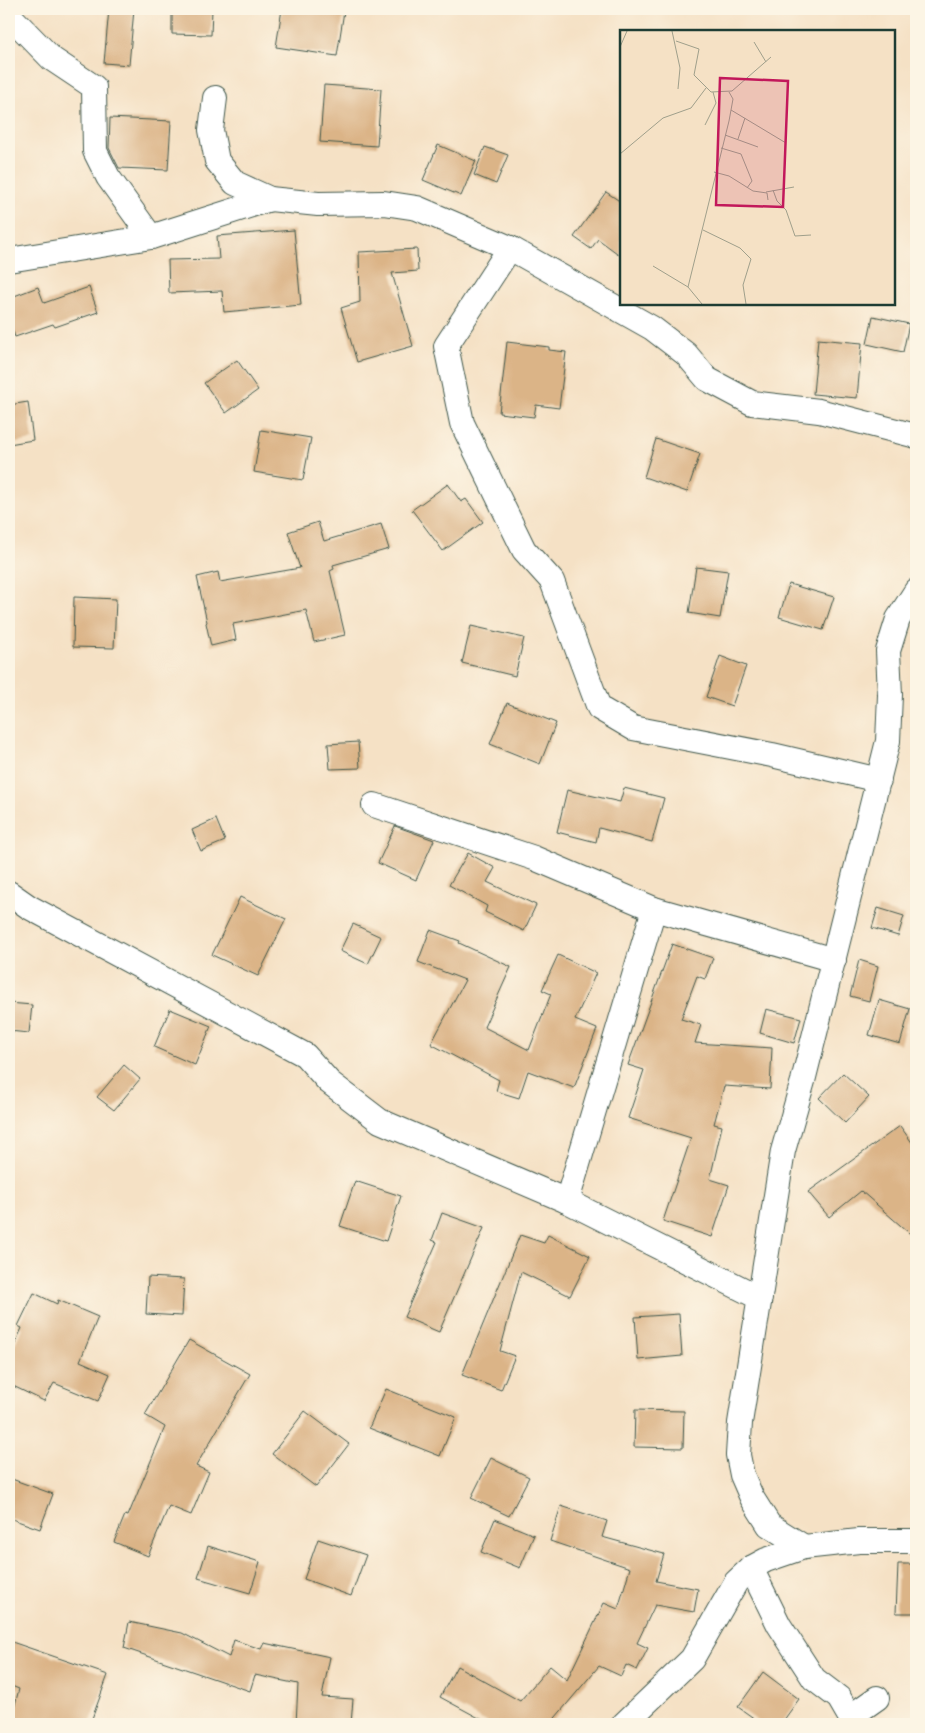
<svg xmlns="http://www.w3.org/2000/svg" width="925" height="1733" viewBox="0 0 925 1733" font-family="'Gentium Book Plus',serif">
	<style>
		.building { fill: #dbb487 }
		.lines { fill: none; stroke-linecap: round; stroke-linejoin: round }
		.minor-casing { stroke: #3f564a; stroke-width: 26 }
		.minor { stroke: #fff; stroke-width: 24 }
		.inset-road { fill: none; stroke: #9f9f8b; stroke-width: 1 }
		.view { fill: #c2185b; fill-opacity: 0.15; stroke: #c2185b; stroke-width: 2.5 }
		.inset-edge { fill: none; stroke: #1f3d34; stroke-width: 2.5 }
	</style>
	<rect width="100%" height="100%" fill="#fcf5e5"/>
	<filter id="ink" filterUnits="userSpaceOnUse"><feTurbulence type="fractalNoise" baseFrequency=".02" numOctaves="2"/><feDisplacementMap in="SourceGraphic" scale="10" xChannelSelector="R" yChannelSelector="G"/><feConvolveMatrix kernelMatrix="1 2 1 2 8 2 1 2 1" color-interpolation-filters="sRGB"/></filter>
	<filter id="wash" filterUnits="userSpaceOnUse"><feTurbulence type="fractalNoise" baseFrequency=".0096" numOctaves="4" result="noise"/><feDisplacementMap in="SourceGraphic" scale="20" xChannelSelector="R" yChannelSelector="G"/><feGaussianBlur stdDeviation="1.12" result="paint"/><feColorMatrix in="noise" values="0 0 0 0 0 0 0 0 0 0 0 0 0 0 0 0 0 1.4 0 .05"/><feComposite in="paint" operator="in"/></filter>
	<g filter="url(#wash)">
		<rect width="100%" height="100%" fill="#f5e1c5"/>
		<g id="blocks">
			<g class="building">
				<path d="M 109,9 L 134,9 L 129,65 L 104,63 Z"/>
				<path d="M 172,9 L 212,9 L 211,35 L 172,34 Z"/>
				<path d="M 282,9 L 330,9 L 344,11 L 337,56 L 276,47 Z"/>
				<path d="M 324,85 L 381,89 L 377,146 L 320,142 Z"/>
				<path d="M 110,118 L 171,121 L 168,170 L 119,168 L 109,148 Z"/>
				<path d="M 438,145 L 476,161 L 461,196 L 423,180 Z"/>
				<path d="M 485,147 L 508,155 L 496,184 L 474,175 Z"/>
				<path d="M 606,192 L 621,202 L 621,256 L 598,239 L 591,249 L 574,237 Z"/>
				<path d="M 294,230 L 301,305 L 224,312 L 222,291 L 169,293 L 168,260 L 219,259 L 217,236 Z"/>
				<path d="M 417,249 L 418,271 L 392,273 L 413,346 L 357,362 L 341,308 L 360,302 L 359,252 Z"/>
				<path d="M 38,287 L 44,303 L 89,287 L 98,312 L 55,327 L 53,324 L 15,337 L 9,320 L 9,298 Z"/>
				<path d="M 873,316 L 909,324 L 903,352 L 867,344 Z"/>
				<path d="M 818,339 L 862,343 L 857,398 L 813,394 Z"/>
				<path d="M 507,342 L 549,347 L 549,350 L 566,352 L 559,408 L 536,405 L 534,417 L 499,413 Z"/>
				<path d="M 237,360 L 258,390 L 226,413 L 204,383 Z"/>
				<path d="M 28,402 L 33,440 L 9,444 L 9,405 Z"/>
				<path d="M 261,430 L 311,438 L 303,480 L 254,472 Z"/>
				<path d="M 656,439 L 700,454 L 687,492 L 644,477 Z"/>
				<path d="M 448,484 L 461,502 L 466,499 L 483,522 L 443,551 L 412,510 Z"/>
				<path d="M 318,522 L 324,541 L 381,524 L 389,549 L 333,565 L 334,569 L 330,571 L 345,635 L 314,642 L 306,610 L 233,624 L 236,640 L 211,646 L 206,623 L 207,622 L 197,577 L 218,572 L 220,582 L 300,568 L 288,532 Z"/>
				<path d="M 696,567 L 728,571 L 720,618 L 689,613 Z"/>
				<path d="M 789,584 L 834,597 L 823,630 L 779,617 Z"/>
				<path d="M 74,597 L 116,599 L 114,648 L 73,647 Z"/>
				<path d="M 471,626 L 524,638 L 515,676 L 462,663 Z"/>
				<path d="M 720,656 L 746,666 L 732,706 L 706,697 Z"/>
				<path d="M 507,703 L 556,723 L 540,764 L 490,744 Z"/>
				<path d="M 358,742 L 360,768 L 330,769 L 328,744 Z"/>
				<path d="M 624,788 L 664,798 L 652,842 L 599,828 L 596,842 L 557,832 L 567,790 L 620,802 Z"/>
				<path d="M 216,819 L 225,841 L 201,851 L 192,830 Z"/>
				<path d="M 395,826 L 434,840 L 416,880 L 378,863 Z"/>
				<path d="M 468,853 L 495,868 L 487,882 L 536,905 L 524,931 L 485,912 L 487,906 L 449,885 Z"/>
				<path d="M 240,897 L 286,919 L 258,976 L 212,955 Z"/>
				<path d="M 878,908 L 904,916 L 898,936 L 872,928 Z"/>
				<path d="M 353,924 L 381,937 L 368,964 L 340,951 Z"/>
				<path d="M 430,930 L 460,941 L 459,943 L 511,967 L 484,1027 L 529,1050 L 551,994 L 542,990 L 558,955 L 596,973 L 575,1020 L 597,1029 L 574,1088 L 528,1071 L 519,1098 L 496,1091 L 499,1080 L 431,1044 L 465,980 L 418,962 Z"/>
				<path d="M 672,944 L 713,958 L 705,979 L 697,976 L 681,1019 L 701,1025 L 695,1043 L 772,1048 L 770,1089 L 724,1086 L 714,1124 L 722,1126 L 710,1179 L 729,1185 L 712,1237 L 663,1221 L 691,1138 L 628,1118 L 644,1070 L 628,1065 Z"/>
				<path d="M 859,960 L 878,966 L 869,1001 L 850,996 Z"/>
				<path d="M 879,1000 L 910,1009 L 900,1044 L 869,1035 Z"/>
				<path d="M 9,1003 L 32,1005 L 29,1033 L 9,1031 Z"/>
				<path d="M 170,1009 L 211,1026 L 195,1065 L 154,1047 Z"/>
				<path d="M 766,1009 L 801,1018 L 794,1043 L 760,1033 Z"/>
				<path d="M 124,1065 L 140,1079 L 114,1110 L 97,1097 Z"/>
				<path d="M 843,1073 L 869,1097 L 845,1123 L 819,1098 Z"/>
				<path d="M 900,1126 L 916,1148 L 916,1239 L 861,1191 L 829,1217 L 808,1192 Z"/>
				<path d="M 355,1181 L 401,1196 L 386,1241 L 340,1226 Z"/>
				<path d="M 442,1213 L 484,1228 L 439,1332 L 404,1317 L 437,1242 L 432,1240 Z"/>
				<path d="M 520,1235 L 544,1243 L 548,1235 L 590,1256 L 570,1296 L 521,1272 L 500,1351 L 515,1356 L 501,1390 L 462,1375 Z"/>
				<path d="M 148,1277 L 184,1279 L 182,1316 L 146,1314 Z"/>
				<path d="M 34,1293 L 57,1304 L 58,1300 L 98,1317 L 80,1361 L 110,1374 L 98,1401 L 54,1383 L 44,1401 L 9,1384 L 9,1358 L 22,1328 L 18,1326 Z"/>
				<path d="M 679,1314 L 682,1356 L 638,1360 L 635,1317 Z"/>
				<path d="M 189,1340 L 250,1374 L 196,1466 L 209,1472 L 191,1515 L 169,1506 L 148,1556 L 114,1542 L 125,1515 L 128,1516 L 165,1427 L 145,1415 Z"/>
				<path d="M 386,1389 L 456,1417 L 440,1456 L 369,1428 Z"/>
				<path d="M 635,1410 L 684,1411 L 683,1448 L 634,1447 Z"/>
				<path d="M 305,1411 L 349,1444 L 316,1487 L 272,1454 Z"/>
				<path d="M 491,1458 L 529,1477 L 509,1516 L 471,1498 Z"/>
				<path d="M 9,1478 L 53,1494 L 40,1529 L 9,1518 Z"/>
				<path d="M 561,1506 L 607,1521 L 602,1537 L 664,1554 L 656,1581 L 698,1589 L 694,1612 L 655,1605 L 637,1643 L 648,1648 L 637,1670 L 626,1665 L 621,1676 L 599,1666 L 550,1724 L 490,1724 L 440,1697 L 457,1666 L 520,1701 L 550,1666 L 567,1680 L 604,1603 L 618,1609 L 630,1568 L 550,1541 Z"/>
				<path d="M 495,1519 L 534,1535 L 520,1568 L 481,1552 Z"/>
				<path d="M 318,1539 L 366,1555 L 351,1596 L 304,1579 Z"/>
				<path d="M 208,1546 L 260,1562 L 250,1593 L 198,1578 Z"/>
				<path d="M 898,1564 L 916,1564 L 916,1613 L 896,1613 Z"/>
				<path d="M 129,1622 L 182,1633 L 229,1657 L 234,1640 L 261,1649 L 264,1643 L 330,1657 L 322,1697 L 353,1699 L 351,1724 L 296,1724 L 298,1684 L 255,1675 L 250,1691 L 124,1648 Z"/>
				<path d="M 9,1641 L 108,1675 L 90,1724 L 10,1724 L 19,1689 L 9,1685 Z"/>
				<path d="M 763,1672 L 799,1699 L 781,1724 L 762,1724 L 738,1707 Z"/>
			</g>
		</g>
	</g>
	<g filter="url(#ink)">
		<use href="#blocks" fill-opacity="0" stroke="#3f564a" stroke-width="1"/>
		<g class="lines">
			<g class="minor-casing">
				<g id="minor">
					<path d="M 9,15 L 52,59 L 94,87 L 95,151 L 108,177 L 151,237"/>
					<path d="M 215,98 L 211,130 L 217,161 L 235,183 L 270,199 L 318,204 L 384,203 L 417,208 L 510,248 L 652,328 L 686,354 L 707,379 L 752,403 L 819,411 L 916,436"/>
					<path d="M 510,248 L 446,346 L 462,423 L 524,550 L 552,581 L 599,708 L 633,728 L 772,755 L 879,780"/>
					<path d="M 9,260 L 151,237 L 270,199"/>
					<path d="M 374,805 L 534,858 L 654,909 L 834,960"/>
					<path d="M 9,893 L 29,907 L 305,1055 L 329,1082 L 380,1121 L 567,1201 L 760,1298"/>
					<path d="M 567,1201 L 654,909"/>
					<path d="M 804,1547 L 769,1525 L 752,1498 L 742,1475 L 738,1455 L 740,1423 L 783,1151 L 803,1081 L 888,741 L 890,695 L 888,651 L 898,619 L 916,591"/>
					<path d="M 751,1568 L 779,1625 L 814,1679 L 839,1698 L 850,1717 L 877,1698"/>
					<path d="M 624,1724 L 692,1659 L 736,1582 L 751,1568 L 766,1560 L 804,1547 L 859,1541 L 916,1541"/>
				</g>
			</g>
			<use href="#minor" class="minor"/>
		</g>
	</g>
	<g transform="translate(620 30)">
		<rect width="275" height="275" fill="#f5e1c5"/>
		<path class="inset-road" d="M 52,1 L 60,38 L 58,59M 56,11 L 79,19 L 74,45 L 91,62 L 112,61 L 151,27M 134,12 L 146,32M 0,17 L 7,1M 111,80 L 166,113M 85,95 L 96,73 L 93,62M 105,105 L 138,117M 118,109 L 125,88M 101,118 L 121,124 L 132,151 L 127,158M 0,124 L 43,88 L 71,78 L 86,58M 94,142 L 109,146 L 133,161 L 147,163 L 148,170M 153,160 L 157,171 L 166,180 L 175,206 L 191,205M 146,162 L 174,157M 83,200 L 120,218 L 131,229 L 123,255 L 126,274M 33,236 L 68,257M 82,274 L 68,257 L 109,91 L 113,69 L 109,62"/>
		<path class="view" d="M 100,48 L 168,51 L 163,177 L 96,175 Z"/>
		<rect width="275" height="275" class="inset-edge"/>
	</g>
	<rect width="925" height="1733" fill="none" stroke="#fcf5e5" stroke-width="30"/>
</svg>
